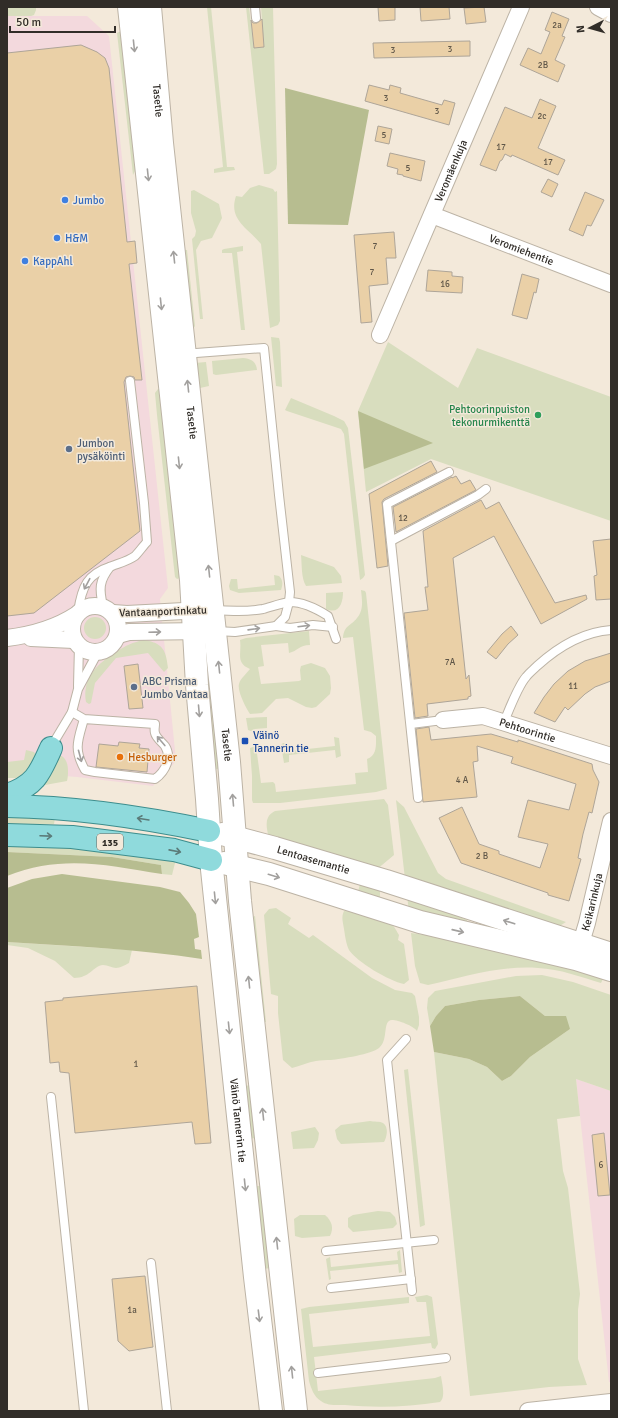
<svg xmlns="http://www.w3.org/2000/svg" width="618" height="1418" viewBox="0 0 618 1418" font-family="Signika,sans-serif">
	<style>
		.commercial { fill: #f3d9dd }
		.green { fill: #d8ddbe }
		.forest { fill: #b7bd90 }
		.building { fill: #ead0a7; stroke: #aea598 }
		.lines { fill: none; stroke-linecap: round; stroke-linejoin: round }
		.lane-casing { stroke: #bcb3a5; stroke-width: 10 }
		.street-casing { stroke: #bcb3a5; stroke-width: 18 }
		.secondary-casing { stroke: #bcb3a5; stroke-width: 24 }
		.primary-casing { stroke: #3d8d8d; stroke-width: 24 }
		.lane { stroke: #fff; stroke-width: 8 }
		.street { stroke: #fff; stroke-width: 16 }
		.secondary { stroke: #fff; stroke-width: 22 }
		.primary { stroke: #8fdadc; stroke-width: 22 }
		.oneway { stroke: #a2a09e }
		.oneway2 { stroke: #5b7b79 }
		.shop-dot { fill: #3f7fe0; stroke: #f3e9da; stroke-width: 1.5 }
		.leisure-dot { fill: #2e9e5b; stroke: #f3e9da; stroke-width: 1.5 }
		.service-dot { fill: #5c6f8a; stroke: #f3e9da; stroke-width: 1.5 }
		.transit-dot { fill: #1a4fb4; stroke: #f3e9da; stroke-width: 1.5 }
		.food-dot { fill: #e8710a; stroke: #f3e9da; stroke-width: 1.5 }
		.labels { text-anchor: middle; stroke-width: 3; stroke-linejoin: round; paint-order: stroke }
		.number-label { font-size: 9px; fill: #5f5648 }
		.shield { fill: #f3e9da; stroke: #6b655d; stroke-width: 1 }
		.shield-label { font-size: 10px; font-weight: bold; fill: #312d28 }
		.street-label { font-size: 11px; fill: #312d28; stroke: #f3e9da }
		.shop-label { font-size: 11px; fill: #366cbe; stroke: #f3e9da; text-anchor: start }
		.leisure-label { font-size: 11px; fill: #27864d; stroke: #f3e9da; text-anchor: end }
		.service-label { font-size: 11px; fill: #4e5e75; stroke: #f3e9da; text-anchor: start }
		.transit-label { font-size: 11px; fill: #164399; stroke: #f3e9da; text-anchor: start }
		.food-label { font-size: 11px; fill: #c56008; stroke: #f3e9da; text-anchor: start }
	</style>
	<rect width="100%" height="100%" fill="#f3e9da"/>
	<g class="commercial">
		<path d="M 7,16 L 87,16 L 109,36 L 168,588 L 160,599 L 176,761 L 153,786 L 77,777 L 27,773 L 7,774 Z"/>
		<path d="M 576,1079 L 611,1091 L 611,1382 L 609,1382 Z"/>
	</g>
	<g class="green">
		<path d="M 7,7 L 36,7 L 36,10 L 34,15 L 31,16 L 7,16 Z"/>
		<path d="M 207,7 L 211,7 L 227,167 L 234,167 L 235,170 L 214,173 L 214,169 L 223,167 Z"/>
		<path d="M 246,7 L 249,7 L 254,48 L 264,47 L 261,7 L 273,7 L 277,164 L 276,169 L 269,174 L 264,174 Z"/>
		<path d="M 119,32 L 123,32 L 136,169 L 133,175 L 117,33 Z"/>
		<path d="M 259,185 L 273,189 L 275,192 L 277,191 L 280,321 L 278,325 L 270,328 L 261,244 C 248,228 228,220 236,196 L 242,197 L 250,188 Z"/>
		<path d="M 194,190 L 219,204 L 222,218 L 212,238 L 201,241 L 196,250 L 203,319 L 200,319 L 192,239 L 195,236 L 196,231 L 191,213 L 191,191 Z"/>
		<path d="M 243,246 L 243,251 L 237,252 L 245,330 L 241,330 L 232,253 L 222,253 L 222,250 L 224,249 Z"/>
		<path d="M 183,250 L 187,250 L 195,326 L 192,331 Z"/>
		<path d="M 271,337 L 279,338 L 280,342 L 282,387 L 276,386 Z"/>
		<path d="M 388,342 L 458,388 L 477,348 L 611,397 L 611,521 L 431,459 L 366,492 L 358,411 Z"/>
		<path d="M 243,358 C 252,359 256,362 257,370 L 216,375 L 213,374 L 212,361 Z"/>
		<path d="M 206,362 L 209,386 L 200,388 L 197,367 L 195,363 Z"/>
		<path d="M 158,389 L 161,389 L 180,578 L 177,579 L 175,577 L 157,415 L 155,393 Z"/>
		<path d="M 291,398 L 334,416 L 344,421 L 348,428 L 365,575 L 363,578 L 360,580 L 344,434 L 341,429 L 287,411 L 285,410 Z"/>
		<path d="M 301,555 L 334,567 L 341,576 L 342,583 L 306,586 C 301,578 302,565 301,555 Z"/>
		<path d="M 274,575 L 279,576 C 283,580 283,584 281,590 L 239,593 L 230,590 L 229,586 L 231,579 L 237,579 L 238,589 L 275,585 Z"/>
		<path d="M 361,590 L 365,591 L 366,593 L 387,789 L 376,792 L 280,803 L 253,803 L 252,800 L 252,776 L 250,748 L 256,746 L 261,783 L 273,782 L 275,784 L 276,792 L 356,784 L 355,773 L 368,772 L 367,759 C 377,755 376,746 376,736 L 371,732 L 364,730 L 353,637 L 343,638 C 344,625 351,626 357,618 C 364,610 362,600 361,590 Z"/>
		<path d="M 343,592 C 343,603 339,615 326,609 L 326,593 Z"/>
		<circle cx="95" cy="628" r="11"/>
		<path d="M 309,631 L 310,645 C 299,645 298,651 289,653 L 288,643 L 261,645 L 264,666 L 258,667 L 261,684 L 299,681 L 301,680 L 300,670 L 301,666 L 311,663 L 325,668 L 330,676 L 331,688 L 330,694 L 316,707 L 312,708 L 306,707 L 288,698 L 276,699 L 262,713 L 250,714 C 246,708 237,691 239,684 C 240,679 247,673 250,669 C 235,663 242,653 240,640 L 246,638 Z"/>
		<path d="M 144,640 C 163,643 166,650 168,668 L 164,672 L 148,653 L 116,658 L 95,683 L 91,703 L 89,704 L 86,702 C 82,678 97,664 116,652 C 125,646 133,642 144,640 Z"/>
		<path d="M 211,670 L 222,768 L 211,770 L 203,672 Z"/>
		<path d="M 267,717 L 267,728 L 255,729 L 251,731 L 248,730 L 246,718 Z"/>
		<path d="M 334,737 L 339,738 L 341,756 L 336,758 L 335,750 L 289,755 L 289,762 L 284,763 L 281,745 L 283,743 L 287,743 L 289,751 L 335,746 Z"/>
		<path d="M 26,750 L 34,752 L 36,755 L 25,778 L 7,778 L 7,762 L 24,760 Z"/>
		<path d="M 58,755 C 69,756 69,772 67,781 L 45,785 L 39,783 Z"/>
		<path d="M 384,799 L 388,805 L 394,855 L 376,870 L 269,839 C 267,828 263,817 275,811 Z"/>
		<path d="M 396,800 L 404,807 L 438,873 L 446,879 L 566,922 L 558,927 L 405,879 Z"/>
		<path d="M 7,815 L 55,818 L 54,824 L 7,824 Z"/>
		<path d="M 7,846 L 61,846 L 176,859 L 172,875 L 162,874 L 161,865 L 112,857 L 7,852 Z"/>
		<path d="M 360,884 L 380,887 L 380,900 L 358,892 Z"/>
		<path d="M 407,896 L 467,920 L 467,926 L 409,911 Z"/>
		<path d="M 276,908 L 291,918 L 288,924 L 309,938 L 313,935 L 372,978 L 395,990 L 412,993 L 415,996 L 419,1017 L 419,1025 L 417,1031 C 414,1026 398,1020 392,1020 C 382,1020 389,1040 379,1048 C 372,1054 341,1059 331,1060 C 326,1060 321,1060 316,1061 C 308,1062 300,1066 292,1068 L 283,1060 L 278,1013 L 278,996 L 271,994 L 264,915 L 269,909 Z"/>
		<path d="M 344,911 C 359,913 380,913 392,925 C 395,927 397,932 399,935 L 398,940 L 404,944 L 409,980 L 404,984 C 389,981 357,962 349,950 C 346,944 345,935 344,929 C 343,922 341,917 344,911 Z"/>
		<path d="M 255,916 L 266,1022 L 261,1022 L 250,918 Z"/>
		<path d="M 411,933 L 447,938 L 605,975 L 601,983 C 581,977 560,969 538,968 C 501,965 464,977 428,985 L 420,983 L 415,966 Z"/>
		<path d="M 7,942 L 132,950 L 129,963 C 125,965 120,968 116,968 C 112,968 108,965 103,965 C 93,966 90,978 74,978 L 55,961 L 28,948 L 7,945 Z"/>
		<path d="M 542,975 L 573,982 L 611,995 L 611,1091 L 576,1079 L 580,1116 L 557,1119 L 563,1171 L 568,1188 L 580,1294 L 578,1310 L 578,1359 L 587,1385 L 549,1387 L 470,1396 L 434,1052 L 469,1059 L 487,1067 L 502,1081 L 511,1076 L 530,1057 L 570,1029 L 545,1016 L 520,996 L 479,1000 L 445,1006 L 436,1016 L 430,1026 L 427,1008 L 428,998 L 435,991 L 516,976 Z"/>
		<path d="M 408,1069 L 425,1225 L 420,1227 L 404,1070 Z"/>
		<path d="M 249,1085 L 255,1138 L 249,1139 L 244,1087 Z"/>
		<path d="M 370,1121 C 374,1122 380,1121 383,1123 C 389,1127 387,1137 384,1142 L 341,1144 L 337,1139 L 335,1130 L 341,1125 Z"/>
		<path d="M 315,1127 L 319,1133 L 318,1140 L 314,1148 L 293,1149 L 291,1132 Z"/>
		<path d="M 254,1186 L 260,1186 L 270,1268 L 264,1269 Z"/>
		<path d="M 378,1211 L 390,1212 L 395,1217 L 397,1224 L 393,1228 L 353,1232 L 348,1227 L 348,1218 L 353,1215 Z"/>
		<path d="M 300,1215 L 325,1215 C 332,1221 334,1228 330,1236 L 302,1238 L 295,1236 L 294,1219 Z"/>
		<path d="M 400,1250 L 402,1272 L 399,1273 L 398,1264 L 330,1271 L 331,1279 L 329,1280 L 326,1259 L 330,1257 L 331,1267 L 398,1260 L 397,1252 Z"/>
		<path d="M 427,1295 L 432,1297 L 438,1344 L 435,1349 L 432,1348 L 431,1343 L 314,1357 L 318,1391 L 435,1378 L 441,1376 C 442,1384 446,1397 440,1402 C 408,1407 377,1408 345,1405 C 338,1405 327,1406 321,1401 C 314,1397 311,1388 309,1381 L 301,1309 L 309,1307 L 409,1297 L 409,1303 L 309,1314 L 313,1347 L 430,1336 L 426,1302 L 417,1302 L 415,1297 Z"/>
	</g>
	<g class="forest">
		<path d="M 285,88 L 369,110 L 348,225 L 288,224 Z"/>
		<path d="M 358,411 L 433,443 L 364,469 Z"/>
		<path d="M 7,852 L 112,857 L 161,865 L 162,874 C 106,865 62,854 7,876 Z"/>
		<path d="M 62,874 L 160,887 L 180,892 L 189,903 L 196,914 L 199,937 L 194,939 L 195,949 L 201,950 L 202,959 C 137,949 72,946 7,942 L 7,888 L 32,879 Z"/>
		<path d="M 520,996 L 545,1016 L 566,1016 L 570,1029 L 530,1057 L 511,1076 L 502,1081 L 487,1067 L 469,1059 L 434,1052 L 430,1026 L 436,1016 L 445,1006 L 479,1000 Z"/>
	</g>
	<g class="building">
		<path d="M 378,7 L 395,7 L 395,20 L 379,21 Z"/>
		<path d="M 420,7 L 449,7 L 450,19 L 421,21 Z"/>
		<path d="M 484,7 L 486,22 L 466,24 L 464,8 Z"/>
		<path d="M 552,12 L 569,19 L 562,36 L 565,37 L 555,60 L 565,65 L 558,82 L 520,65 L 528,48 L 541,54 L 550,32 L 545,30 Z"/>
		<path d="M 262,19 L 264,47 L 254,48 L 251,20 L 253,23 L 257,23 Z"/>
		<path d="M 470,41 L 470,56 L 374,58 L 373,43 Z"/>
		<path d="M 81,45 L 97,52 L 105,58 L 109,68 L 127,242 L 135,241 L 137,263 L 129,264 L 142,380 L 135,380 L 134,377 L 130,376 L 126,377 L 124,382 L 140,531 L 34,613 L 7,616 L 7,53 Z"/>
		<path d="M 369,85 L 389,90 L 390,85 L 401,88 L 400,93 L 442,105 L 444,100 L 455,103 L 449,125 L 365,101 Z"/>
		<path d="M 540,99 L 556,106 L 538,148 L 565,160 L 558,175 L 512,155 L 511,157 L 505,154 L 502,160 L 500,161 L 496,171 L 480,165 L 505,107 L 532,118 Z"/>
		<path d="M 378,126 L 392,129 L 389,144 L 375,141 Z"/>
		<path d="M 390,153 L 425,161 L 421,181 L 403,176 L 403,175 L 397,174 L 398,169 L 387,166 Z"/>
		<path d="M 548,179 L 558,184 L 552,197 L 541,192 Z"/>
		<path d="M 585,192 L 604,200 L 591,226 L 587,225 L 583,236 L 569,230 Z"/>
		<path d="M 394,232 L 396,258 L 386,258 L 388,284 L 369,286 L 372,322 L 361,323 L 354,235 Z"/>
		<path d="M 428,270 L 452,272 L 452,276 L 463,277 L 462,293 L 426,291 Z"/>
		<path d="M 522,274 L 539,279 L 536,293 L 534,292 L 527,319 L 512,315 Z"/>
		<path d="M 431,461 L 437,472 L 384,499 L 382,502 L 388,566 L 377,568 L 369,494 Z"/>
		<path d="M 456,476 L 461,484 L 470,480 L 476,490 L 396,532 L 393,507 L 452,477 L 452,478 Z"/>
		<path d="M 481,500 L 486,509 L 499,502 L 555,603 L 586,595 L 587,599 L 541,624 L 494,536 L 453,558 L 466,679 L 469,675 L 471,696 L 468,697 L 468,699 L 427,704 L 428,716 L 415,718 L 404,613 L 428,610 L 425,587 L 428,587 L 423,531 Z"/>
		<path d="M 611,539 L 611,599 L 596,600 L 594,576 L 597,575 L 593,541 Z"/>
		<path d="M 511,626 L 518,635 L 508,644 L 496,659 L 487,652 L 502,634 Z"/>
		<path d="M 611,653 L 611,681 L 595,687 L 585,694 L 568,710 L 565,707 L 555,722 L 534,713 L 544,697 L 554,684 L 568,671 L 585,661 Z"/>
		<path d="M 138,664 L 143,708 L 129,709 L 124,666 Z"/>
		<path d="M 429,727 L 431,740 L 491,734 L 518,742 L 518,740 L 592,764 L 593,770 L 599,782 L 592,813 L 589,812 L 583,834 L 578,858 L 581,859 L 569,901 L 548,895 L 548,893 L 461,863 L 439,818 L 462,807 L 479,844 L 499,851 L 499,854 L 540,868 L 548,844 L 518,837 L 528,800 L 569,810 L 576,784 L 511,763 L 513,757 L 477,746 L 478,761 L 473,762 L 477,797 L 423,802 L 416,729 Z"/>
		<path d="M 119,742 L 140,744 L 139,748 L 149,749 L 147,772 L 96,767 L 99,744 L 118,746 Z"/>
		<path d="M 197,986 L 211,1143 L 195,1144 L 192,1122 L 75,1133 L 69,1073 L 60,1072 L 59,1062 L 50,1063 L 45,1002 L 63,1000 L 63,998 Z"/>
		<path d="M 604,1133 L 610,1195 L 598,1196 L 592,1135 Z"/>
		<path d="M 145,1276 L 153,1347 L 129,1351 L 118,1341 L 112,1279 Z"/>
	</g>
	<g class="lines">
		<g class="lane-casing">
			<g id="lane">
				<path d="M 255,7 L 256,18"/>
				<path d="M 196,353 L 264,348 L 279,495 L 290,592 L 289,602 L 285,617 L 276,626 L 235,632 L 216,631"/>
				<path d="M 391,541 L 478,495 L 486,489"/>
				<path d="M 103,606 C 99,589 99,581 110,567"/>
				<path d="M 213,610 C 230,611 246,612 263,609 C 271,607 281,603 290,602 C 303,602 317,609 328,616 L 336,639"/>
				<path d="M 78,612 C 82,586 87,574 112,566 C 120,563 128,561 135,556 C 139,552 143,546 147,542 L 144,503 L 130,381"/>
				<path d="M 276,626 L 290,628 L 313,625 L 333,627"/>
				<path d="M 78,686 L 79,645"/>
				<path d="M 72,712 L 84,719 L 155,724 C 155,727 154,730 155,733 C 156,738 162,742 165,746 C 172,757 166,771 155,779 L 95,772 L 85,770 C 73,749 78,740 84,719"/>
				<path d="M 504,722 C 509,710 518,686 526,677 C 529,673 533,670 537,666 C 558,647 582,632 611,630"/>
				<path d="M 411,724 L 443,720"/>
				<path d="M 51,747 L 72,712 L 78,689 L 98,652"/>
				<path d="M 418,798 L 387,504 L 449,472"/>
				<path d="M 406,1039 L 387,1060 L 412,1291"/>
				<path d="M 51,1097 L 84,1411"/>
				<path d="M 326,1251 L 434,1240"/>
				<path d="M 151,1263 L 167,1411"/>
				<path d="M 331,1288 L 411,1279"/>
				<path d="M 318,1373 L 446,1358"/>
			</g>
		</g>
		<g class="street-casing">
			<g id="street">
				<path d="M 598,7 L 611,14"/>
				<path id="s1" d="M 432,215 L 611,284"/>
				<path id="s2" d="M 380,335 L 521,7"/>
				<circle cx="95" cy="629" r="23"/>
				<path d="M 113,613 L 127,614 L 203,610"/>
				<path d="M 118,635 L 129,632 L 204,631"/>
				<path d="M 7,638 C 31,635 56,628 76,615"/>
				<path d="M 31,638 L 74,640"/>
				<path id="s3" d="M 443,720 L 483,716 L 611,756"/>
				<path id="s4" d="M 578,953 L 587,923 L 611,821"/>
				<path d="M 528,1411 L 611,1402"/>
			</g>
		</g>
		<g class="secondary-casing">
			<g id="secondary">
				<path id="s5" d="M 129,7 L 191,580 L 197,685 L 207,799 L 211,860 L 255,1277 L 271,1411"/>
				<path id="s6" d="M 150,7 L 162,143 L 229,762 L 240,901 L 296,1411"/>
				<path id="s7" d="M 222,834 L 275,848 L 386,881 L 611,954"/>
				<path d="M 224,863 L 269,874 L 420,922 L 576,959 L 611,970"/>
			</g>
		</g>
		<g class="primary-casing">
			<g id="primary">
				<path d="M 7,795 C 35,786 40,773 51,748"/>
				<path d="M 7,806 C 75,807 142,817 209,831"/>
				<path d="M 7,835 L 72,837 L 174,850 L 211,860"/>
			</g>
		</g>
		<use href="#lane" class="lane"/>
		<use href="#street" class="street"/>
		<use href="#secondary" class="secondary"/>
		<use href="#primary" class="primary"/>
	</g>
	<defs><path id="oneway-shaft" d="M-6 0H5M1.5-3L5.5 0L1.5 3" fill="none" stroke-width="1.6" stroke-linecap="round" stroke-linejoin="round"/></defs>
	<g class="oneway">
		<use href="#oneway-shaft" transform="translate(134 46) rotate(84)"/>
		<use href="#oneway-shaft" transform="translate(148 175) rotate(84)"/>
		<use href="#oneway-shaft" transform="translate(174 257) rotate(-96)"/>
		<use href="#oneway-shaft" transform="translate(161 304) rotate(84)"/>
		<use href="#oneway-shaft" transform="translate(188 386) rotate(-96)"/>
		<use href="#oneway-shaft" transform="translate(179 463) rotate(84)"/>
		<use href="#oneway-shaft" transform="translate(209 571) rotate(-96)"/>
		<use href="#oneway-shaft" transform="translate(87 584) rotate(118)"/>
		<use href="#oneway-shaft" transform="translate(304 626) rotate(-7)"/>
		<use href="#oneway-shaft" transform="translate(254 629) rotate(-8)"/>
		<use href="#oneway-shaft" transform="translate(155 632) rotate(-2)"/>
		<use href="#oneway-shaft" transform="translate(219 667) rotate(-96)"/>
		<use href="#oneway-shaft" transform="translate(199 711) rotate(85)"/>
		<use href="#oneway-shaft" transform="translate(161 741) rotate(-130)"/>
		<use href="#oneway-shaft" transform="translate(80 756) rotate(75)"/>
		<use href="#oneway-shaft" transform="translate(233 800) rotate(-95)"/>
		<use href="#oneway-shaft" transform="translate(274 876) rotate(17)"/>
		<use href="#oneway-shaft" transform="translate(215 898) rotate(84)"/>
		<use href="#oneway-shaft" transform="translate(509 922) rotate(-162)"/>
		<use href="#oneway-shaft" transform="translate(458 931) rotate(13)"/>
		<use href="#oneway-shaft" transform="translate(249 982) rotate(-96)"/>
		<use href="#oneway-shaft" transform="translate(229 1028) rotate(84)"/>
		<use href="#oneway-shaft" transform="translate(263 1114) rotate(-96)"/>
		<use href="#oneway-shaft" transform="translate(245 1185) rotate(84)"/>
		<use href="#oneway-shaft" transform="translate(277 1243) rotate(-96)"/>
		<use href="#oneway-shaft" transform="translate(259 1316) rotate(83)"/>
		<use href="#oneway-shaft" transform="translate(292 1372) rotate(-96)"/>
	</g>
	<g class="oneway2">
		<use href="#oneway-shaft" transform="translate(143 819) rotate(-171)"/>
		<use href="#oneway-shaft" transform="translate(46 836) rotate(2)"/>
		<use href="#oneway-shaft" transform="translate(175 851) rotate(11)"/>
	</g>
	<g class="shop-dot">
		<circle cx="65" cy="200" r="4"/>
		<circle cx="57" cy="238" r="4"/>
		<circle cx="25" cy="261" r="4"/>
	</g>
	<circle class="leisure-dot" cx="538" cy="415" r="4"/>
	<g class="service-dot">
		<circle cx="69" cy="449" r="4"/>
		<circle cx="134" cy="687" r="4"/>
	</g>
	<rect class="transit-dot" x="241" y="737" width="8" height="8" rx="2"/>
	<circle class="food-dot" cx="120" cy="757" r="4"/>
	<g class="labels">
		<g class="number-label">
			<text x="557" y="28">2a</text>
			<text x="450" y="52">3</text>
			<text x="393" y="53">3</text>
			<text x="543" y="68">2B</text>
			<text x="386" y="101">3</text>
			<text x="437" y="114">3</text>
			<text x="542" y="119">2c</text>
			<text x="384" y="138">5</text>
			<text x="501" y="150">17</text>
			<text x="548" y="165">17</text>
			<text x="408" y="171">5</text>
			<text x="375" y="249">7</text>
			<text x="372" y="275">7</text>
			<text x="445" y="287">16</text>
			<text x="403" y="521">12</text>
			<text x="450" y="665">7A</text>
			<text x="573" y="689">11</text>
			<text x="462" y="783">4 A</text>
			<text x="482" y="859">2 B</text>
			<text x="136" y="1067">1</text>
			<text x="601" y="1168">6</text>
			<text x="132" y="1313">1a</text>
		</g>
		<rect class="shield" x="97" y="834" width="26" height="16" rx="3"/>
		<g class="shield-label">
			<text x="110" y="846">135</text>
		</g>
		<g class="street-label">
			<text dy="4" stroke="none"><textPath href="#s6" startOffset="94">Tasetie</textPath></text>
			<text dy="4" stroke="none"><textPath href="#s2" startOffset="179">Veromäenkuja</textPath></text>
			<text dy="4" stroke="none"><textPath href="#s1" startOffset="96">Veromiehentie</textPath></text>
			<text dy="4" stroke="none"><textPath href="#s6" startOffset="418">Tasetie</textPath></text>
			<text transform="translate(163 611) rotate(-2)" y="4">Vantaanportinkatu</text>
			<text dy="4" stroke="none"><textPath href="#s3" startOffset="87">Pehtoorintie</textPath></text>
			<text dy="4" stroke="none"><textPath href="#s6" startOffset="742">Tasetie</textPath></text>
			<text dy="4" stroke="none"><textPath href="#s7" startOffset="95">Lentoasemantie</textPath></text>
			<text dy="4" stroke="none"><textPath href="#s4" startOffset="53">Keikarinkuja</textPath></text>
			<text dy="4" stroke="none"><textPath href="#s5" startOffset="1119">Väinö Tannerin tie</textPath></text>
		</g>
		<g class="shop-label">
			<text x="73" y="204">Jumbo</text>
			<text x="65" y="242">H&amp;M</text>
			<text x="33" y="265">KappAhl</text>
		</g>
		<g class="leisure-label">
			<text x="530" y="413">Pehtoorinpuiston<tspan x="530" dy="13">tekonurmikenttä</tspan></text>
		</g>
		<g class="service-label">
			<text x="77" y="447">Jumbon<tspan x="77" dy="13">pysäköinti</tspan></text>
			<text x="142" y="685">ABC Prisma<tspan x="142" dy="13">Jumbo Vantaa</tspan></text>
		</g>
		<g class="transit-label">
			<text x="253" y="739">Väinö<tspan x="253" dy="13">Tannerin tie</tspan></text>
		</g>
		<g class="food-label">
			<text x="128" y="761">Hesburger</text>
		</g>
	</g>
	<rect width="618" height="1418" fill="none" stroke="#312d28" stroke-width="16"/>
	<g transform="translate(590 28) rotate(264)" stroke="#f3e9da" stroke-width="3" paint-order="stroke">
	<path d="M0-3L7 15L0 10L-7 15Z" fill="#312d28"/>
	<text y="-6" font-size="11" font-weight="bold" text-anchor="middle" fill="#312d28">N</text>
	</g>
	<path d="M10 26v6h105v-6" fill="none" stroke="#312d28" stroke-width="2"/>
	<text x="16" y="26" font-size="12" fill="#312d28" stroke="#f3e9da" stroke-width="3" paint-order="stroke">50 m</text>
</svg>
